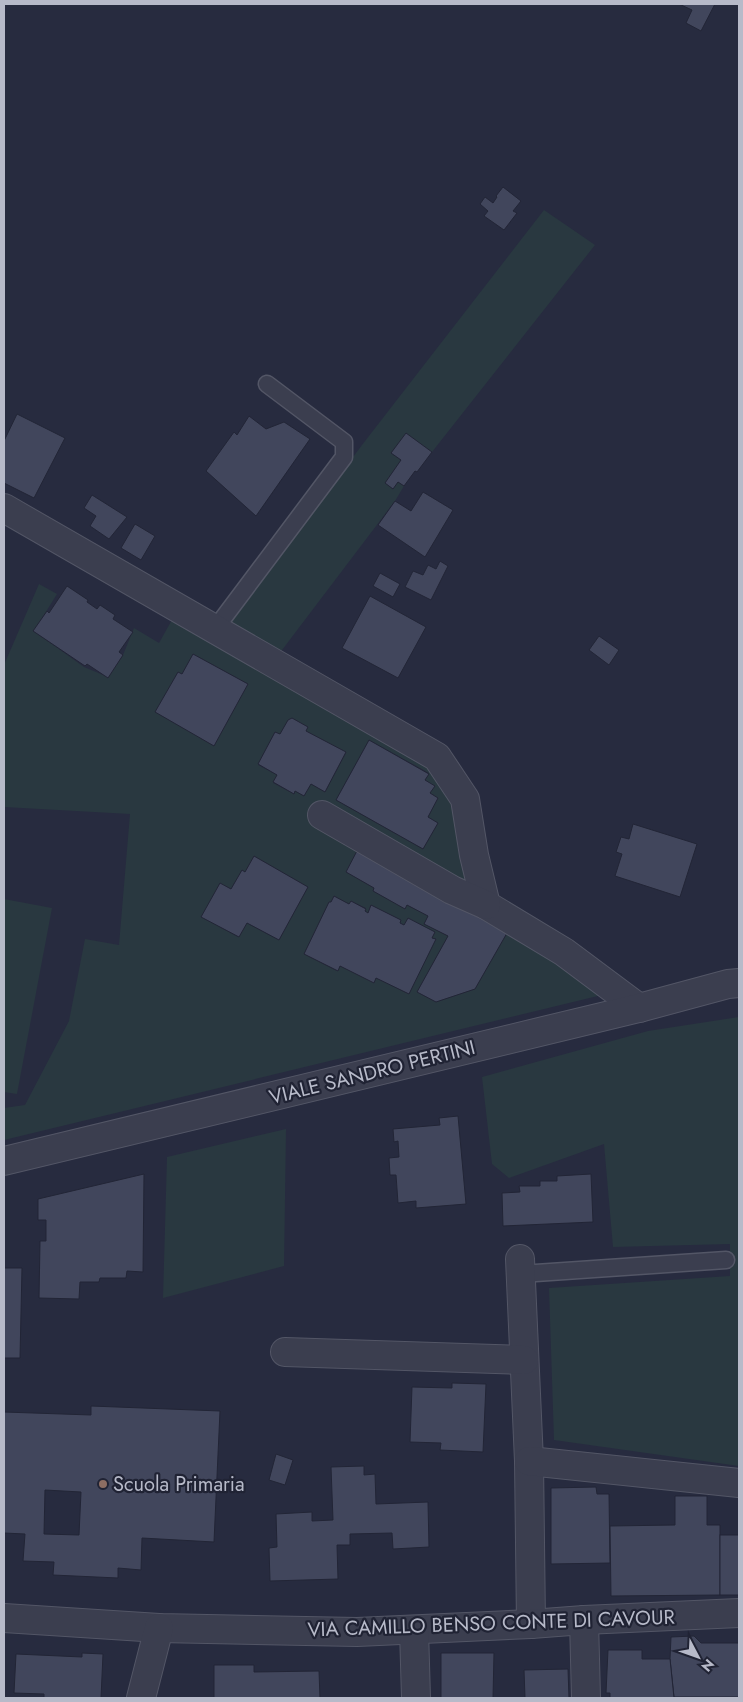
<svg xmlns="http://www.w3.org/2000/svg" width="743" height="1702" viewBox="0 0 743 1702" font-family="Jost,sans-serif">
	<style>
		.green { fill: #293840; fill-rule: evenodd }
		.building { fill: #41465c; stroke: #222536; fill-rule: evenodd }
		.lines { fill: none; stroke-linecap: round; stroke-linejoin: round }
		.service-casing { stroke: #535666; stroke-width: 19 }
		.minor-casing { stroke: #535666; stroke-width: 30 }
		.tertiary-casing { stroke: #535666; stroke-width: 30 }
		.service { stroke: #3b3e4f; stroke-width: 16 }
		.minor { stroke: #3b3e4f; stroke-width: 28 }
		.tertiary { stroke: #3b3e4f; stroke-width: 28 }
		.education-dot { fill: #8d6e63; stroke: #202334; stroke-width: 2 }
		.labels { text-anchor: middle; stroke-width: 4.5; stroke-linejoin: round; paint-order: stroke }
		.street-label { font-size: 20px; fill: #b7bac9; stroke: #202334 }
		.poi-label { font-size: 20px; fill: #b7bac9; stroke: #202334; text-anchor: start }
	</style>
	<rect width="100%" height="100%" fill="#272b3f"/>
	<g class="green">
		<path d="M 544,210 L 595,245 L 432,452 L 391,453 L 401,460 L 385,483 L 393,489 L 398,482 L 404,486 L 395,501 L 276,658 L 225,628 L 362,445 Z"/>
		<path d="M 39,584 L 57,594 L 34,631 L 84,667 L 108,677 L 123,655 L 134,628 L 159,643 L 173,618 L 421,759 L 456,809 L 481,908 L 606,994 L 4,1140 L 4,1108 L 25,1105 L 69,1021 L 85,939 L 119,945 L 130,814 L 4,807 L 4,665 ZM 193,654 L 248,684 L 156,712 L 178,672 L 182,674 ZM 292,718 L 308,727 L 306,731 L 346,753 L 325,792 L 311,784 L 304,796 L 295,791 L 294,794 L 273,783 L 277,775 L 258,765 L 275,732 L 280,734 L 288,721 ZM 369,740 L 429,773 L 425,780 L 434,786 L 430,793 L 438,798 L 428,817 L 438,823 L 423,849 L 336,800 ZM 359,848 L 507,933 L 475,989 L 436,1002 L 417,992 L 448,936 L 424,924 L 428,916 L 407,905 L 405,908 L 373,891 L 374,888 L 346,872 ZM 254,857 L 308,887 L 279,940 L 247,923 L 238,937 L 202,917 L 220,884 L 231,889 L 242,870 L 245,872 ZM 334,896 L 349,904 L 351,901 L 366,908 L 365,911 L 368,913 L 371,905 L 401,920 L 400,923 L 404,925 L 408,919 L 435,932 L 432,938 L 435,939 L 409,994 L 376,978 L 374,982 L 340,966 L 337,971 L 304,954 L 329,902 L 331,902 Z"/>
		<path d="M 4,899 L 52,908 L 17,1094 L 4,1092 Z"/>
		<path d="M 739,1017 L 739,1466 L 554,1440 L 549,1288 L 730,1276 L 730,1244 L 613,1247 L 604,1144 L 509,1178 L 492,1164 L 482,1077 L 648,1031 Z"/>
		<path d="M 286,1129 L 284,1266 L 163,1298 L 167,1157 Z"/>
	</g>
	<g class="building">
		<path d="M 679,4 L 715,4 L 701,31 L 686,23 L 692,10 Z"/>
		<path d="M 503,187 L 521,201 L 513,211 L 517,213 L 504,230 L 484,216 L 488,211 L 480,204 L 485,197 L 493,203 L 497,197 L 496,196 Z"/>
		<path d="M 17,414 L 65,438 L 34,498 L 4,483 L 4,441 Z"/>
		<path d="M 249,416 L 266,429 L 284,422 L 310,439 L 256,516 L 206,471 L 234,432 L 237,435 Z"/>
		<path d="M 406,433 L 432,452 L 417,472 L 415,471 L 404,486 L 398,482 L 393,489 L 385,483 L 401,460 L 391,453 Z"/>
		<path d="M 423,492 L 453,510 L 425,557 L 378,525 L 395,501 L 411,511 Z"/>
		<path d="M 92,495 L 127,517 L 109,539 L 90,526 L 96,516 L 84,508 Z"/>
		<path d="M 135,524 L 155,536 L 141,560 L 121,548 Z"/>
		<path d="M 440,561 L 448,566 L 431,600 L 405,587 L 413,571 L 423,575 L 428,565 L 436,569 Z"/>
		<path d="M 380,573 L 400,584 L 393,597 L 373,586 Z"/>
		<path d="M 67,586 L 88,600 L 87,602 L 97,609 L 100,605 L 115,615 L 113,619 L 133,632 L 119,652 L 123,655 L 108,678 L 87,664 L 85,666 L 33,631 L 47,611 L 49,613 Z"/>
		<path d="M 370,596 L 426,627 L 398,678 L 342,648 Z"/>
		<path d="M 599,636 L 619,650 L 609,665 L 589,650 Z"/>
		<path d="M 193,654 L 248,684 L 214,746 L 155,712 L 178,672 L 182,674 Z"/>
		<path d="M 292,718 L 308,727 L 306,731 L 346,752 L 325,792 L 311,784 L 304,796 L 295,791 L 294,794 L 273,782 L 277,775 L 258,764 L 275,732 L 280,734 L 288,720 Z"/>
		<path d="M 369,740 L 429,774 L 425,780 L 435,786 L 430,793 L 438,798 L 428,817 L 438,823 L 423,849 L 336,800 Z"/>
		<path d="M 633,824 L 697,844 L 680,897 L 615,876 L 622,854 L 616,852 L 621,837 L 629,839 Z"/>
		<path d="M 359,847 L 507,933 L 475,989 L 436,1002 L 417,992 L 448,936 L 424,924 L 428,916 L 407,905 L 405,909 L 373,891 L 374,888 L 346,872 Z"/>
		<path d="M 254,856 L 308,887 L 279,940 L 247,923 L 239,937 L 201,917 L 220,883 L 231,889 L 242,870 L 245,872 Z"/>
		<path d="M 334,896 L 349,904 L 351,901 L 366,909 L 365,911 L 368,913 L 371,905 L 401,920 L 400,923 L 404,925 L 408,918 L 435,932 L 432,938 L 436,939 L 409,994 L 376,978 L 374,983 L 340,966 L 338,971 L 304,954 L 329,902 L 331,902 Z"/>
		<path d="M 458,1116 L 466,1204 L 416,1208 L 416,1201 L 398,1203 L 396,1175 L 390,1175 L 389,1158 L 399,1157 L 398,1141 L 394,1142 L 393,1129 L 440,1125 L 439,1118 Z"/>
		<path d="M 144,1174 L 143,1272 L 127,1271 L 126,1278 L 100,1278 L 99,1282 L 80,1282 L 79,1299 L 39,1298 L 40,1241 L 46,1241 L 46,1220 L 38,1220 L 38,1199 Z"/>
		<path d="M 591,1174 L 593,1222 L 503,1226 L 502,1193 L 520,1192 L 519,1186 L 540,1186 L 540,1181 L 557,1181 L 557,1176 Z"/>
		<path d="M 4,1268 L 22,1268 L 20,1358 L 4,1358 Z"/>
		<path d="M 452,1383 L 486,1384 L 483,1452 L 440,1450 L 441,1443 L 410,1442 L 412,1387 L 452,1388 Z"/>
		<path d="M 91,1406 L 220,1411 L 214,1542 L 142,1538 L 141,1570 L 118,1568 L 118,1578 L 53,1575 L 54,1562 L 23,1561 L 25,1534 L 4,1533 L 4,1412 L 91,1415 ZM 45,1490 L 81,1492 L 79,1535 L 44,1534 Z"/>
		<path d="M 276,1454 L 293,1460 L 285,1485 L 269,1480 Z"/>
		<path d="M 364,1466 L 364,1475 L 375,1474 L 376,1504 L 428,1502 L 429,1547 L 393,1549 L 392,1533 L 350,1534 L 350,1545 L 337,1545 L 338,1579 L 270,1581 L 269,1548 L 277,1547 L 276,1514 L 312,1512 L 312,1521 L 333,1520 L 331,1467 Z"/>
		<path d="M 596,1487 L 597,1494 L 609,1494 L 610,1563 L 551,1564 L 551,1488 Z"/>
		<path d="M 675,1496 L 707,1496 L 707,1525 L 720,1525 L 720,1595 L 611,1596 L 610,1526 L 675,1525 Z"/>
		<rect x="720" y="1535" width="19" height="60"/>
		<path d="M 694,1636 L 701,1643 L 739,1643 L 739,1697 L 674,1697 L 670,1659 L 671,1637 Z"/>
		<path d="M 608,1650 L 642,1650 L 642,1659 L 670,1659 L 674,1698 L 610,1698 L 610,1693 L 606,1693 Z"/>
		<path d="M 82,1653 L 103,1654 L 101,1698 L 44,1698 L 44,1694 L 14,1693 L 16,1654 L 82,1657 Z"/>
		<path d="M 441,1653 L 494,1653 L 493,1698 L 441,1698 Z"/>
		<path d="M 214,1665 L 254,1665 L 254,1672 L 319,1671 L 320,1698 L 214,1698 Z"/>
		<path d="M 568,1669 L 569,1698 L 525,1698 L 524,1670 Z"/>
	</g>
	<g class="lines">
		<g class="service-casing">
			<g id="service">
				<path d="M 215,629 L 344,457 L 344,442 L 267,384"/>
				<path d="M 521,1274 L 726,1260"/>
			</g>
		</g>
		<g class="minor-casing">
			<g id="minor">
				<path d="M 4,508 L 437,757 L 465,799 L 474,855 L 486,905 L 564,952 L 639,1008"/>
				<path d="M 322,815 L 452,890 L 486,905"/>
				<path d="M 520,1259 L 529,1461 L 531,1624"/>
				<path d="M 285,1352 L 524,1360"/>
				<path d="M 529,1461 L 739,1483"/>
				<path d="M 4,1618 L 159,1628 L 357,1632 L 531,1624 L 584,1620 L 739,1613"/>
				<path d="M 584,1620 L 586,1698"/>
				<path d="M 414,1630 L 416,1698"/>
				<path d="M 141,1698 L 159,1628"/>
			</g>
		</g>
		<g class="tertiary-casing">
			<path id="tertiary" d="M 4,1161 L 639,1008 L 728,984 L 739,983"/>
		</g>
		<use href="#service" class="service"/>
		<use href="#minor" class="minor"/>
		<use href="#tertiary" class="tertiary"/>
	</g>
	<circle class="education-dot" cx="103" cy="1484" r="5"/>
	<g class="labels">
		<g class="street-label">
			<text transform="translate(372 1072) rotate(-14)" y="7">VIALE SANDRO PERTINI</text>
			<text transform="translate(491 1623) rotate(-2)" y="7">VIA CAMILLO BENSO CONTE DI CAVOUR</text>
		</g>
		<g class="poi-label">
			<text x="113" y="1491">Scuola Primaria</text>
		</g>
	</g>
	<rect width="743" height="1702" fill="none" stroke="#b7bac9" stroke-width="10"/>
	<g transform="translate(698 1657) rotate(131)" stroke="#202334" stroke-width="4" paint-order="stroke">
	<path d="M0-4L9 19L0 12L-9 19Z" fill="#b7bac9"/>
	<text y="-8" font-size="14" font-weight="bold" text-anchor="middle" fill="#b7bac9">N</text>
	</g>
</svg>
